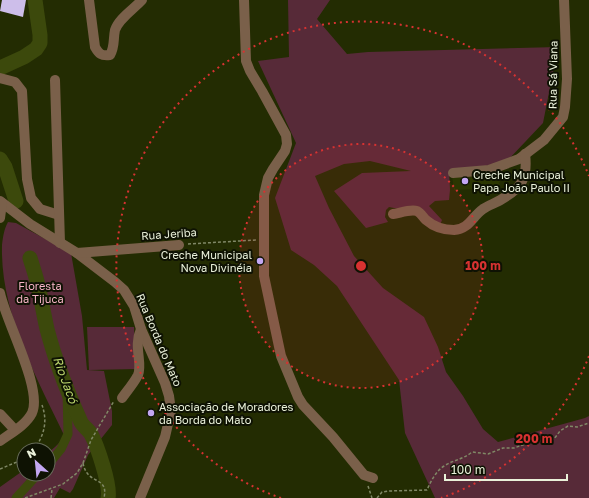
<svg xmlns="http://www.w3.org/2000/svg" width="589" height="498" viewBox="0 0 589 498" font-family="'Golos Text',sans-serif">
	<style>
		.built { fill: #2b3601 }
		.green { fill: #572a38 }
		.lines { fill: none; stroke-linecap: round; stroke-linejoin: round }
		.canal { stroke: #3c490c; stroke-width: 9 }
		.river { stroke: #3c490c; stroke-width: 15 }
		.building { fill: #cdbeea }
		.path { stroke: #808866; stroke-width: 1.5; stroke-dasharray: 3 2; stroke-linecap: butt }
		.minor { stroke: #7a604a; stroke-width: 10 }
		.ring { fill: none; stroke: #d73231; stroke-width: 2; stroke-dasharray: 2 4 }
		.poi-dot { fill: #c3a7f2; stroke: #0e1203; stroke-width: 1.5 }
		.labels { text-anchor: middle; stroke-width: 4; stroke-linejoin: round; paint-order: stroke }
		.street-label { font-size: 11px; fill: #eaf1da; stroke: #0e1203 }
		.poi-label { font-size: 11px; fill: #eaf1da; stroke: #0e1203; text-anchor: start }
		.park-label { font-size: 11px; fill: #f4b2c4; stroke: #0e1203 }
		.water-label { font-size: 12px; font-style: italic; fill: #bad46c; stroke: #0e1203 }
		.centre { fill: #d73231; stroke: #0e1203; stroke-width: 2 }
		.ring-label { font-size: 12px; text-anchor: middle; font-weight: bold; fill: #d73231; stroke: #0e1203; stroke-width: 4; stroke-linejoin: round; paint-order: stroke }
	</style>
	<rect width="100%" height="100%" fill="#232c02"/>
	<path class="built" d="M 493,172 L 494,174 L 504,174 L 499,183 L 500,185 L 486,191 L 482,184 L 477,184 L 478,189 L 454,190 L 452,176 L 477,174 L 478,181 L 478,176 L 481,178 Z"/>
	<g class="green">
		<path d="M 288,0 L 330,0 L 317,19 L 347,54 L 368,52 L 558,47 L 543,123 L 508,160 L 479,168 L 449,170 L 450,190 L 449,200 L 435,201 L 429,206 L 442,220 L 440,225 L 404,210 L 389,207 L 386,210 L 385,217 L 388,222 L 366,228 L 334,191 L 362,173 L 411,171 L 370,161 L 344,164 L 315,176 L 329,208 L 354,256 L 383,288 L 424,317 L 438,347 L 446,372 L 463,396 L 483,429 L 498,442 L 585,418 L 589,416 L 589,498 L 435,498 L 405,433 L 399,380 L 337,286 L 314,265 L 291,250 L 275,198 L 296,143 L 258,61 L 289,57 Z"/>
		<path d="M 8,222 L 16,223 L 71,253 L 82,316 L 87,370 L 104,371 L 112,411 L 112,425 L 88,455 L 73,489 L 70,493 L 60,488 L 54,498 L 0,498 L 0,487 L 24,470 L 24,474 L 48,474 L 48,453 L 55,447 L 65,437 C 37,378 0,313 2,245 C 3,237 4,229 8,222 Z"/>
		<path d="M 87,327 L 134,327 L 136,369 L 89,370 Z"/>
	</g>
	<g class="lines">
		<g class="canal">
			<path d="M 48,465 L 61,449 L 68,434 L 67,390"/>
			<path d="M 16,498 L 38,474"/>
		</g>
		<g class="river">
			<path d="M 0,68 L 24,57 L 36,49 L 40,43 L 40,35 L 35,0"/>
			<path d="M 0,159 L 5,167 L 16,201"/>
			<path d="M 30,258 C 33,268 37,279 39,290 C 42,303 44,316 47,329 C 55,360 67,391 80,420 C 82,426 88,429 91,434 C 97,445 111,486 108,498"/>
		</g>
	</g>
	<path class="building" d="M 2,0 L 26,0 L 23,17 L 0,11 Z"/>
	<g class="lines">
		<g class="path">
			<path d="M 188,244 L 256,240"/>
			<path d="M 34,450 C 44,435 48,422 42,405"/>
			<path d="M 83,463 C 87,486 109,475 104,498"/>
			<path d="M 0,469 L 24,459"/>
			<path d="M 368,486 L 372,498"/>
			<path d="M 25,498 L 63,484 L 77,473 L 83,463 L 91,440 L 114,401"/>
			<path d="M 51,498 L 52,489"/>
			<path d="M 377,498 L 382,492 L 388,491 L 427,490 C 431,481 436,471 444,466 C 453,460 462,460 472,452 L 488,454 L 503,448 L 514,448 L 528,443 L 554,439 L 560,431 L 568,426 L 577,427 L 589,423"/>
		</g>
		<g class="minor">
			<path d="M 89,0 L 95,47 C 99,54 101,56 110,55 C 115,47 113,39 115,30 C 119,18 134,9 142,0"/>
			<path d="M 244,0 L 246,61 L 250,71 L 262,91 L 286,135 L 287,144 L 285,151 L 273,169 L 268,178 L 264,195 L 264,276 L 281,356 L 298,397 L 303,405 L 333,437 L 364,475 L 373,478"/>
			<path d="M 0,78 L 15,82 L 22,91 L 27,179 L 31,198 L 40,209 L 59,215"/>
			<path d="M 55,80 L 60,243"/>
			<path d="M 453,173 L 489,170 L 519,159 L 544,140 L 563,117 L 565,107 L 567,79 L 564,0"/>
			<path d="M 0,201 L 30,224 L 77,253 L 115,282 L 124,290 L 134,306 L 141,329 L 165,383 L 169,396 L 171,411 L 165,437 L 140,498"/>
			<path d="M 393,214 C 400,213 410,209 417,211 C 421,213 423,217 426,220 C 434,227 443,230 454,230 C 469,229 472,217 483,209 C 489,205 496,203 502,199 C 522,188 528,177 525,154"/>
			<path d="M 0,218 L 2,203"/>
			<path d="M 77,253 L 179,245"/>
			<path d="M 0,293 C 6,322 43,389 32,413 C 26,425 11,433 0,441"/>
			<path d="M 122,398 C 127,391 134,383 138,375 C 143,363 133,347 141,329"/>
			<path d="M 0,414 L 15,430"/>
		</g>
	</g>
	<circle cx="361" cy="266" r="122" fill="#d73231" fill-opacity=".12"/>
	<g class="ring">
		<circle cx="361" cy="266" r="122"/>
		<path d="M589 356A245 245 0 0 1 441 498M281 498A245 245 0 1 1 589 176"/>
	</g>
	<g class="poi-dot">
		<circle cx="465" cy="181" r="4"/>
		<circle cx="260" cy="261" r="4"/>
		<circle cx="151" cy="413" r="4"/>
	</g>
	<g class="labels">
		<g class="street-label">
			<text transform="translate(553 75) rotate(-89)" y="4">Rua Sá Viana</text>
			<text transform="translate(169 234) rotate(-4)" y="4">Rua Jeriba</text>
			<text transform="translate(159 340) rotate(67)" y="4">Rua Borda do Mato</text>
		</g>
		<g class="poi-label">
			<text x="473" y="179">Creche Municipal<tspan x="473" dy="13">Papa João Paulo II</tspan></text>
			<text x="252" y="259" text-anchor="end">Creche Municipal<tspan x="252" dy="13">Nova Divinéia</tspan></text>
			<text x="159" y="411">Associação de Moradores<tspan x="159" dy="13">da Borda do Mato</tspan></text>
		</g>
		<g class="park-label">
			<text x="40" y="290">Floresta<tspan x="40" dy="13">da Tijuca</tspan></text>
		</g>
		<g class="water-label">
			<text transform="translate(65 380) rotate(70)" y="4">Rio Jacó</text>
		</g>
	</g>
	<circle cx="361" cy="266" r="6" class="centre"/>
	<g class="ring-label">
		<text x="483" y="270">100 m</text>
		<text x="534" y="443">200 m</text>
	</g>
	<g transform="translate(36 462) rotate(333)"><circle r="19" fill="#0e1203" stroke="#666b59"/>
	<path d="M0-3L7 15L0 10L-7 15Z" fill="#c3a7f2"/>
	<text y="-6" font-size="11" font-weight="bold" text-anchor="middle" fill="#eaf1da">N</text>
	</g>
	<path d="M445 474v6h122v-6" fill="none" stroke="#eaf1da" stroke-width="2"/>
	<text x="451" y="474" font-size="12" fill="#eaf1da" stroke="#0e1203" stroke-width="3" paint-order="stroke">100 m</text>
</svg>
